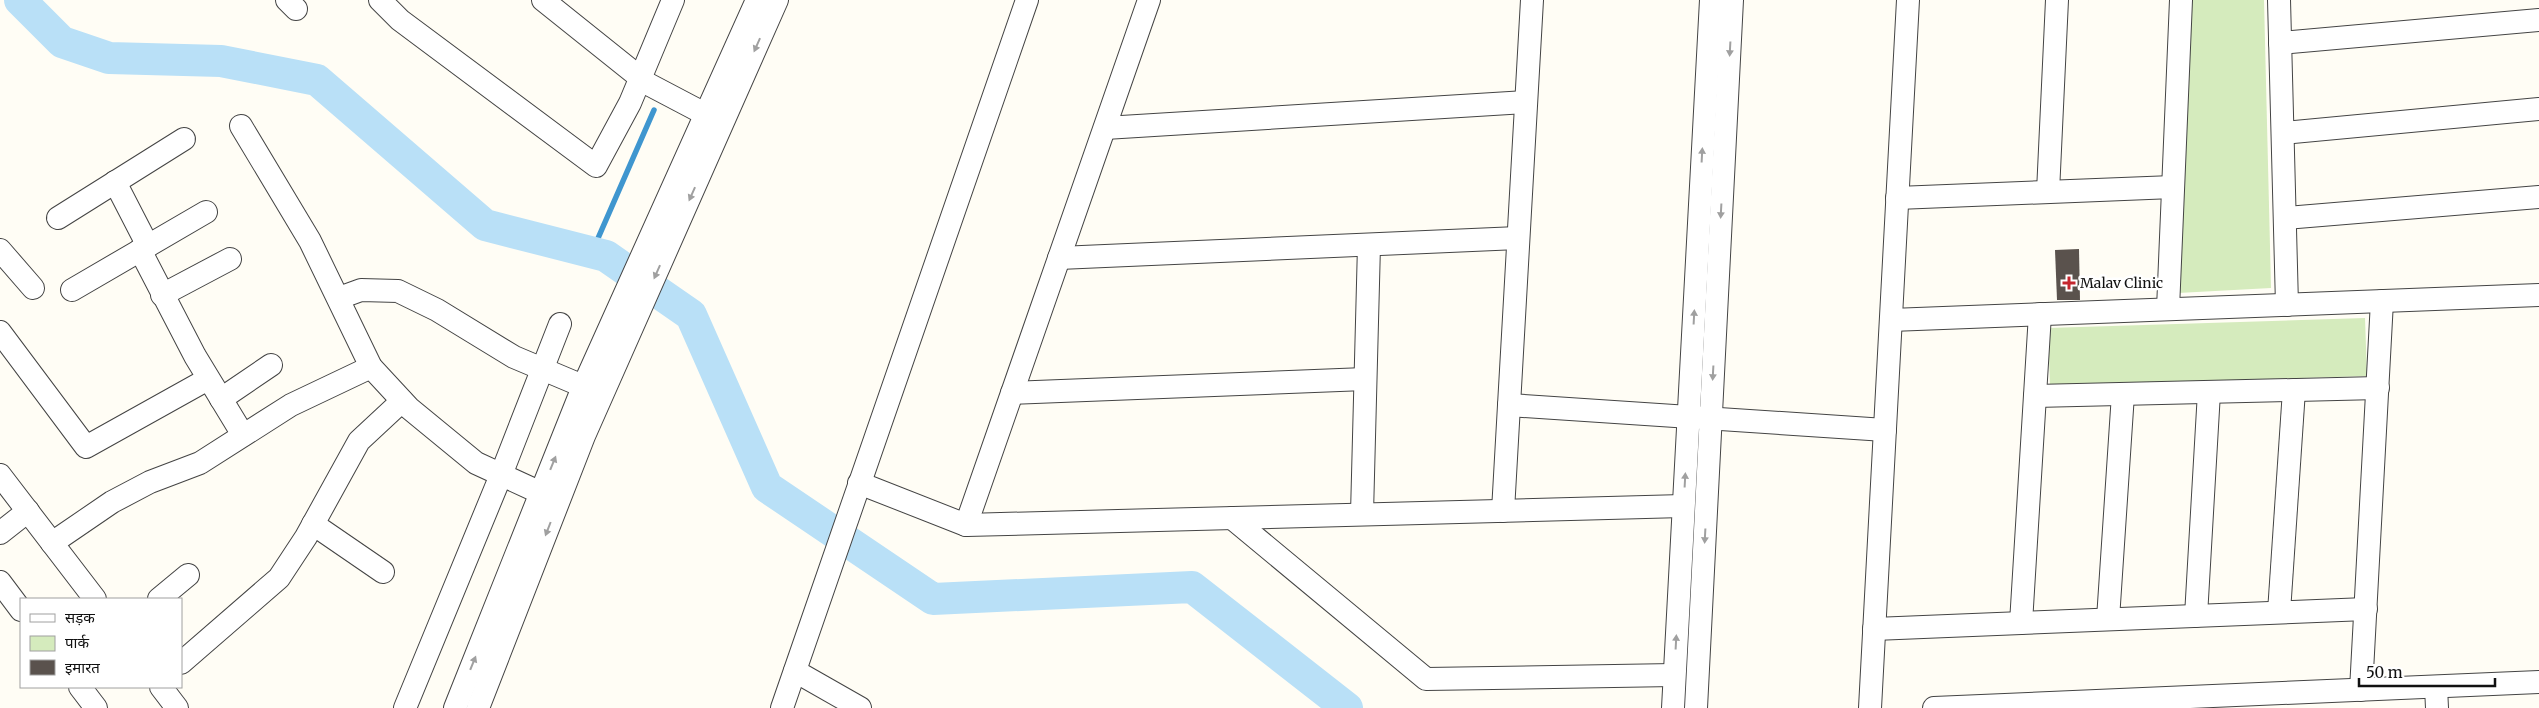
<svg xmlns="http://www.w3.org/2000/svg" width="2539" height="708" viewBox="0 0 2539 708" font-family="Merriweather,'Noto Sans Devanagari',serif">
	<style>
		.green { fill: #d5ebbd }
		.lines { fill: none; stroke-linecap: round; stroke-linejoin: round }
		.stream { stroke: #3f96cf; stroke-width: 5.5 }
		.river { stroke: #b9e0f7; stroke-width: 32 }
		.building { fill: #5a524d }
		.minor-casing { stroke: #444; stroke-width: 24 }
		.minor { stroke: #fff; stroke-width: 22 }
		.oneway { fill: #a0a0a0 }
		.poi-dot { fill: #c4262e; stroke: #fff; stroke-width: 2 }
		.labels { text-anchor: middle; stroke-width: 5; stroke-linejoin: round; paint-order: stroke }
		.poi-label { font-size: 14px; fill: #111; stroke: #fff; text-anchor: start }
	</style>
	<rect width="100%" height="100%" fill="#fffdf5"/>
	<g class="green">
		<path d="M 2191,0 L 2264,0 L 2271,288 L 2178,293 Z"/>
		<path d="M 2365,318 L 2367,376 L 2050,386 L 2048,328 Z"/>
	</g>
	<g class="lines">
		<path class="stream" d="M 592,252 L 654,110"/>
		<path class="river" d="M 20,0 L 62,42 L 109,58 L 221,61 L 317,80 L 485,225 L 606,256 L 691,315 L 767,487 L 933,599 L 1192,587 L 1347,708"/>
	</g>
	<path class="building" d="M 2079,249 L 2080,300 L 2057,300 L 2055,250 Z"/>
	<g class="lines">
		<g class="minor-casing">
			<g id="minor">
				<path d="M 287,0 L 296,9"/>
				<path d="M 380,0 L 400,20 L 596,166 L 630,103 L 673,0"/>
				<path d="M 543,0 L 648,84 L 705,114"/>
				<path d="M 2279,0 L 2287,305"/>
				<path d="M 2280,43 L 2539,20"/>
				<path d="M 241,126 L 310,241 L 371,367 L 409,408 L 476,463 L 541,493"/>
				<path d="M 1105,128 L 1526,102"/>
				<path d="M 2283,133 L 2539,109"/>
				<path d="M 115,182 L 148,246"/>
				<path d="M 2048,192 L 2057,0"/>
				<path d="M 1897,198 L 2173,187"/>
				<path d="M 58,218 L 184,139"/>
				<path d="M 2285,218 L 2539,197"/>
				<path d="M 0,250 L 33,288"/>
				<path d="M 140,250 L 195,356 L 243,435"/>
				<path d="M 1059,258 L 1518,238"/>
				<path d="M 72,290 L 206,212"/>
				<path d="M 162,295 L 230,259"/>
				<path d="M 339,298 L 361,290 L 398,291 L 437,310 L 514,357 L 597,392"/>
				<path d="M 2168,309 L 2181,0"/>
				<path d="M 1891,320 L 2539,295"/>
				<path d="M 0,332 L 86,447 L 208,379"/>
				<path d="M 1012,393 L 1365,379"/>
				<path d="M 2035,396 L 2378,388"/>
				<path d="M 221,399 L 271,365"/>
				<path d="M 1509,405 L 1885,430"/>
				<path d="M 0,475 L 95,599"/>
				<path d="M 859,483 L 966,525 L 1683,506"/>
				<path d="M 1503,511 L 1532,0"/>
				<path d="M 1362,514 L 1369,245"/>
				<path d="M 1232,518 L 1426,679 L 1674,675"/>
				<path d="M 313,524 L 383,572"/>
				<path d="M 966,525 L 1149,0"/>
				<path d="M 0,533 L 28,511"/>
				<path d="M 52,543 L 112,502 L 150,482 L 200,463 L 291,405 L 371,367"/>
				<path d="M 0,582 L 21,610"/>
				<path d="M 159,599 L 188,575"/>
				<path d="M 2279,612 L 2294,390"/>
				<path d="M 2196,616 L 2209,392"/>
				<path d="M 2108,619 L 2123,394"/>
				<path d="M 2021,623 L 2040,314"/>
				<path d="M 1874,629 L 2366,609"/>
				<path d="M 181,663 L 279,578 L 306,537 L 359,441 L 402,401"/>
				<path d="M 795,671 L 860,708"/>
				<path d="M 80,687 L 96,708"/>
				<path d="M 161,687 L 177,708"/>
				<path d="M 2436,687 L 2437,708"/>
				<path d="M 2361,690 L 2382,301"/>
				<path d="M 405,708 L 501,475 L 560,324"/>
				<path d="M 455,708 L 583,387 L 757,0"/>
				<path d="M 478,708 L 584,436 L 777,0"/>
				<path d="M 782,708 L 1027,0"/>
				<path d="M 1673,708 L 1711,0"/>
				<path d="M 1696,708 L 1732,0"/>
				<path d="M 1870,708 L 1908,0"/>
				<path d="M 1934,708 L 2539,682"/>
			</g>
		</g>
		<use href="#minor" class="minor"/>
	</g>
	<defs><path id="oneway-solid" d="M-6-.8H1V-3.2L6.5 0L1 3.2V.8H-6Z" transform="scale(1.25)"/></defs>
	<g class="oneway">
		<use href="#oneway-solid" transform="translate(757 45) rotate(114)"/>
		<use href="#oneway-solid" transform="translate(1730 49) rotate(93)"/>
		<use href="#oneway-solid" transform="translate(1702 155) rotate(-87)"/>
		<use href="#oneway-solid" transform="translate(692 194) rotate(114)"/>
		<use href="#oneway-solid" transform="translate(1721 211) rotate(93)"/>
		<use href="#oneway-solid" transform="translate(657 272) rotate(114)"/>
		<use href="#oneway-solid" transform="translate(1694 317) rotate(-87)"/>
		<use href="#oneway-solid" transform="translate(1713 373) rotate(93)"/>
		<use href="#oneway-solid" transform="translate(553 463) rotate(-68)"/>
		<use href="#oneway-solid" transform="translate(1685 480) rotate(-87)"/>
		<use href="#oneway-solid" transform="translate(548 529) rotate(111)"/>
		<use href="#oneway-solid" transform="translate(1705 536) rotate(93)"/>
		<use href="#oneway-solid" transform="translate(1676 642) rotate(-87)"/>
		<use href="#oneway-solid" transform="translate(473 663) rotate(-68)"/>
	</g>
	<path class="poi-dot" d="M2066.5 275.5h5v5h5v5h-5v5h-5v-5h-5v-5h5z"/>
	<g class="labels">
		<g class="poi-label">
			<text x="2080" y="288">Malav Clinic</text>
		</g>
	</g>
	<rect x="20" y="598" width="162" height="90" fill="#ffffff" stroke="#a0a0a0"/>
	<rect x="30" y="614" width="25" height="8" fill="#ffffff" stroke="#a0a0a0"/>
	<text x="65" y="623" font-size="15" fill="#111111">सड़क</text>
	<rect x="30" y="636" width="25" height="15" fill="#d5ebbd" stroke="#a0a0a0"/>
	<text x="65" y="648" font-size="15" fill="#111111">पार्क</text>
	<rect x="30" y="660" width="25" height="15" fill="#5a524d" stroke="#a0a0a0"/>
	<text x="65" y="673" font-size="15" fill="#111111">इमारत</text>
	<path d="M2359 678v8h136v-8" fill="none" stroke="#111111" stroke-width="2.5"/>
	<text x="2366" y="678" font-size="15" fill="#111111" stroke="#ffffff" stroke-width="4" paint-order="stroke">50 m</text>
</svg>
